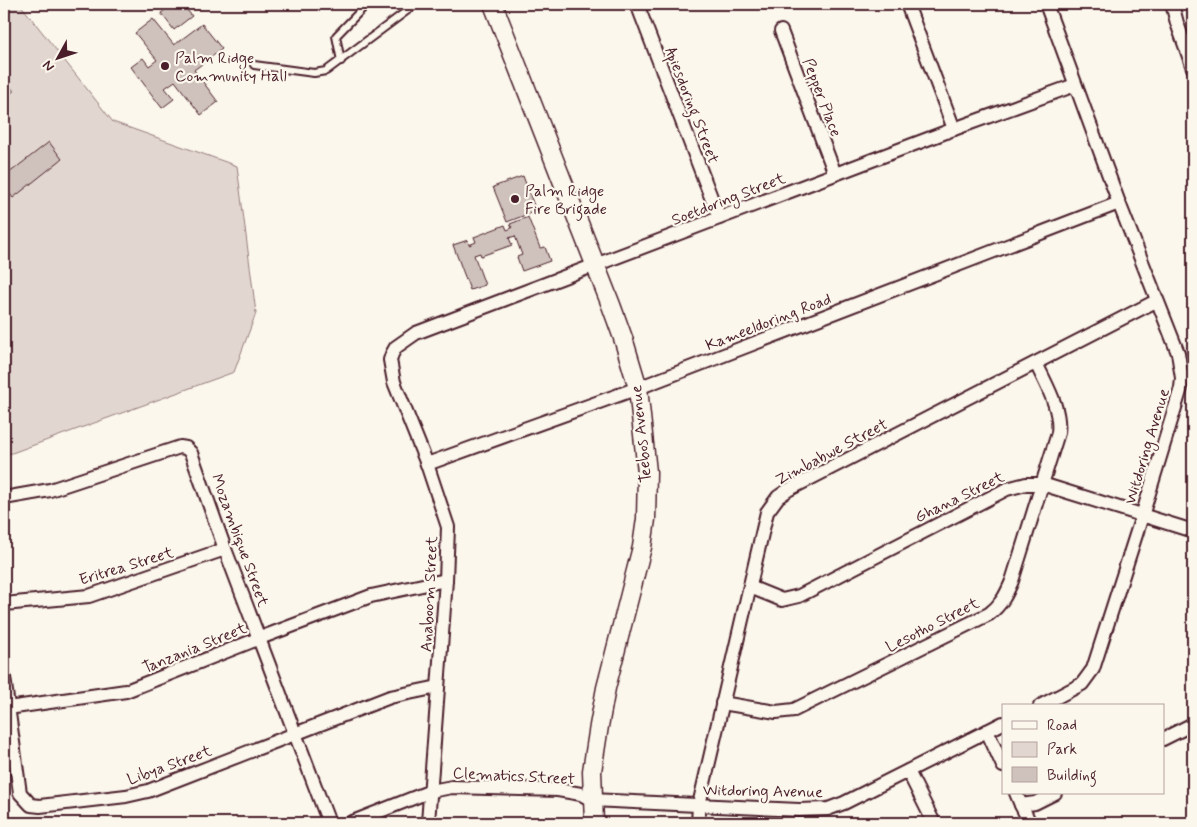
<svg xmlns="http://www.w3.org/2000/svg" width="1197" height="827" viewBox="0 0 1197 827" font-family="Mynerve,sans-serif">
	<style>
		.green { fill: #e2d7d0; stroke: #967b7e }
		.water { fill: #bfadaa; stroke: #907477 }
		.building { fill: #cfc2bc; stroke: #4a1f2b }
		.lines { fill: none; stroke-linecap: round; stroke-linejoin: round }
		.lane-casing { stroke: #4a1f2b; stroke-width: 10 }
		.street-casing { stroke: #4a1f2b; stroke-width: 16 }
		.secondary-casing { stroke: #4a1f2b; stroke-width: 21 }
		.lane { stroke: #fbf7ec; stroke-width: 6 }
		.street { stroke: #fbf7ec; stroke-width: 12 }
		.secondary { stroke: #fbf7ec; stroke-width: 18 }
		.poi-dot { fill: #4a1f2b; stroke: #fbf7ec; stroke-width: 2 }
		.labels { text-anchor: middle; stroke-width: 4.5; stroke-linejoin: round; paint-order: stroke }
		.poi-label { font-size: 16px; fill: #4a1f2b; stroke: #fbf7ec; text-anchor: start }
		.street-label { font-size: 16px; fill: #4a1f2b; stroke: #fbf7ec }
	</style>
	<rect width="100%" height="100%" fill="#fbf7ec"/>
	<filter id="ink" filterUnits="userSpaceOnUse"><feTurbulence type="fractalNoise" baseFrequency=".02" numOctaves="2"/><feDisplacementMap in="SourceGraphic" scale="10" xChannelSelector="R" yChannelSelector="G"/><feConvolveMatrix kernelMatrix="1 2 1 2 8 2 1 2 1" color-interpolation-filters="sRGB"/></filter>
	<g filter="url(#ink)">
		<path class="green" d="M 9,4 L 20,4 L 113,122 L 237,166 L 256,313 L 234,372 L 12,453 L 4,454 L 4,8 Z"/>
		<path class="water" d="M 4,79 L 14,91 L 4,99 Z"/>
		<g class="building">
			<path d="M 173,4 L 182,4 L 192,16 L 174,30 L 161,13 Z"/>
			<path d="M 153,19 L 174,45 L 202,24 L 222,49 L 194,70 L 218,102 L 201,115 L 175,81 L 165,88 L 174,99 L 162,108 L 131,67 L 143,58 L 149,66 L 157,60 L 135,33 Z"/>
			<path d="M 49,142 L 62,159 L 13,198 L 4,186 L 4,177 Z"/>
			<path d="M 523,176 L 536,211 L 507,222 L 493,187 Z"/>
			<path d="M 528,217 L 540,248 L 545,247 L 550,261 L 522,271 L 517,257 L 522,255 L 515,236 L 509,238 L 512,245 L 481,256 L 480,253 L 474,255 L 485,285 L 470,290 L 453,245 L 468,240 L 469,245 L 476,242 L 474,237 L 505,225 L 507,230 L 512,228 L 510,224 Z"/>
		</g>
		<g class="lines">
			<g class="lane-casing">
				<g id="lane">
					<path d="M 341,61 L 336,36 L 367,4"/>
					<path d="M 254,65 L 314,73 L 326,71 L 416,4"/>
				</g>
			</g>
			<g class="street-casing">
				<g id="street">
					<path d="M 637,4 L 719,218"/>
					<path d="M 907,4 L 954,129"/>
					<path d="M 1172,4 L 1177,23 L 1193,68"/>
					<path d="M 781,31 L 835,174"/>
					<path d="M 427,464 L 638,388 L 1119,203"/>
					<path d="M 4,498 L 50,490 L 180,447 L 186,448 L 191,453 L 225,549 L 329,823"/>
					<path d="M 750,587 L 782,600 L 799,596 L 1007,489 L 1026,484 L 1042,484 L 1193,531"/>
					<path d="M 4,604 L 89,596 L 225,549"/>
					<path d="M 4,677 L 20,793 L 31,805 L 40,806 L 126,796 L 148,791 L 390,697 L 438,687"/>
					<path d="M 722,703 L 776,712 L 794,710 L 989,614 C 1001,605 1006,595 1012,581 L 1058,433 C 1061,408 1046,385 1036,363"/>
					<path d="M 1040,706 L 1082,684 L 1093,669 L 1142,516 L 1181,388 L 1182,378 L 1178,353 L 1119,203 L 1046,4"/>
					<path d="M 8,708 L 126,691 L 260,638 L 371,596 L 446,580"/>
					<path d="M 987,731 L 1003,766"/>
					<path d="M 1163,739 L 1193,724"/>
					<path d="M 908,771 L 934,823"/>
					<path d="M 1016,793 L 1021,805 L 1035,803 L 1055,793"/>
					<path d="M 1021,805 L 1030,823"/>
					<path d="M 350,823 L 431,791 L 452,787 L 558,790 L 581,794 L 592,800 L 799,810 L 828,809 L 844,803 L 1003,723"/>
					<path d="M 428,823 L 446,580 L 448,527 L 427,464 L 394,382 L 390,360 L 392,354 L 396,347 L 416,333 L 954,129 L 1075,85"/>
					<path d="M 698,823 L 699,805 L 767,512 L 778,497 L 788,490 L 1156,301"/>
				</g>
			</g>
			<g class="secondary-casing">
				<path id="secondary" d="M 493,4 L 611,305 L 623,338 L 638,388 L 647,472 L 646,519 L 642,547 L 606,688 L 599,726 L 592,771 L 594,823"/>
			</g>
			<use href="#lane" class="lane"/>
			<use href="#street" class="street"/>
			<use href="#secondary" class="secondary"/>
		</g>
	</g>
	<g class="poi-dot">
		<circle cx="165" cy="66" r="5"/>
		<circle cx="515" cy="199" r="5"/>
	</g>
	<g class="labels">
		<g class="poi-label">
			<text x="175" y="63">Palm Ridge<tspan x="175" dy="18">Community Hall</tspan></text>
			<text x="525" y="196">Palm Ridge<tspan x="525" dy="18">Fire Brigade</tspan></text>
		</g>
		<g class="street-label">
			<text transform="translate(823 97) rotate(69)" y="6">Pepper Place</text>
			<text transform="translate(693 105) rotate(69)" y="6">Apiesdoring Street</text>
			<text transform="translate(728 198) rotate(-21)" y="6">Soetdoring Street</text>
			<text transform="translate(768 321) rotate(-21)" y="6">Kameeldoring Road</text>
			<text transform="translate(640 434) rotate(-96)" y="6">Teebos Avenue</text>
			<text transform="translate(1146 446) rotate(-73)" y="6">Witdoring Avenue</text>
			<text transform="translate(831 451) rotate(-28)" y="6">Zimbabwe Street</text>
			<text transform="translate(959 496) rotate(-26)" y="6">Ghana Street</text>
			<text transform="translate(241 540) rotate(70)" y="6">Mozambique Street</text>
			<text transform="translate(126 565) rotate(-17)" y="6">Eritrea Street</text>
			<text transform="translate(428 594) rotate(-87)" y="6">Anaboom Street</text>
			<text transform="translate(932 624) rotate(-27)" y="6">Lesotho Street</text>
			<text transform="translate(194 647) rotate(-22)" y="6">Tanzania Street</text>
			<text transform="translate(169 764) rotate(-20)" y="6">Libya Street</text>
			<text transform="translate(514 775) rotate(3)" y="6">Clematics Street</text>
			<text transform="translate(763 790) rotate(1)" y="6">Witdoring Avenue</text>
		</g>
	</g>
	<rect width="1197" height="827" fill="none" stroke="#fbf7ec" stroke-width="20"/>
	<rect x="10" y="10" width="1177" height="807" fill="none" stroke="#4a1f2b" stroke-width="2" filter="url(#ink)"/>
	<rect x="1002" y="704" width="162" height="90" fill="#fbf7ec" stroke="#b4a19f"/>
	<rect x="1012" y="721" width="25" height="8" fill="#fbf7ec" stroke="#b4a19f"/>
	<text x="1047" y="730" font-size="15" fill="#4a1f2b">Road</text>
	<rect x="1012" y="742" width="25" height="15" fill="#e2d7d0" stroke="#b4a19f"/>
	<text x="1047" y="754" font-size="15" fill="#4a1f2b">Park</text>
	<rect x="1012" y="767" width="25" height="15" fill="#cfc2bc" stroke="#b4a19f"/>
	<text x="1047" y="780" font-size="15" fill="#4a1f2b">Building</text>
	<g transform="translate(58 58) rotate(230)" stroke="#fbf7ec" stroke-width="4" paint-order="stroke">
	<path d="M0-4L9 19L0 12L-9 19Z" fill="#4a1f2b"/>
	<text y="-8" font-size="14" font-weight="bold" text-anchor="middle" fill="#4a1f2b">N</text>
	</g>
</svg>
